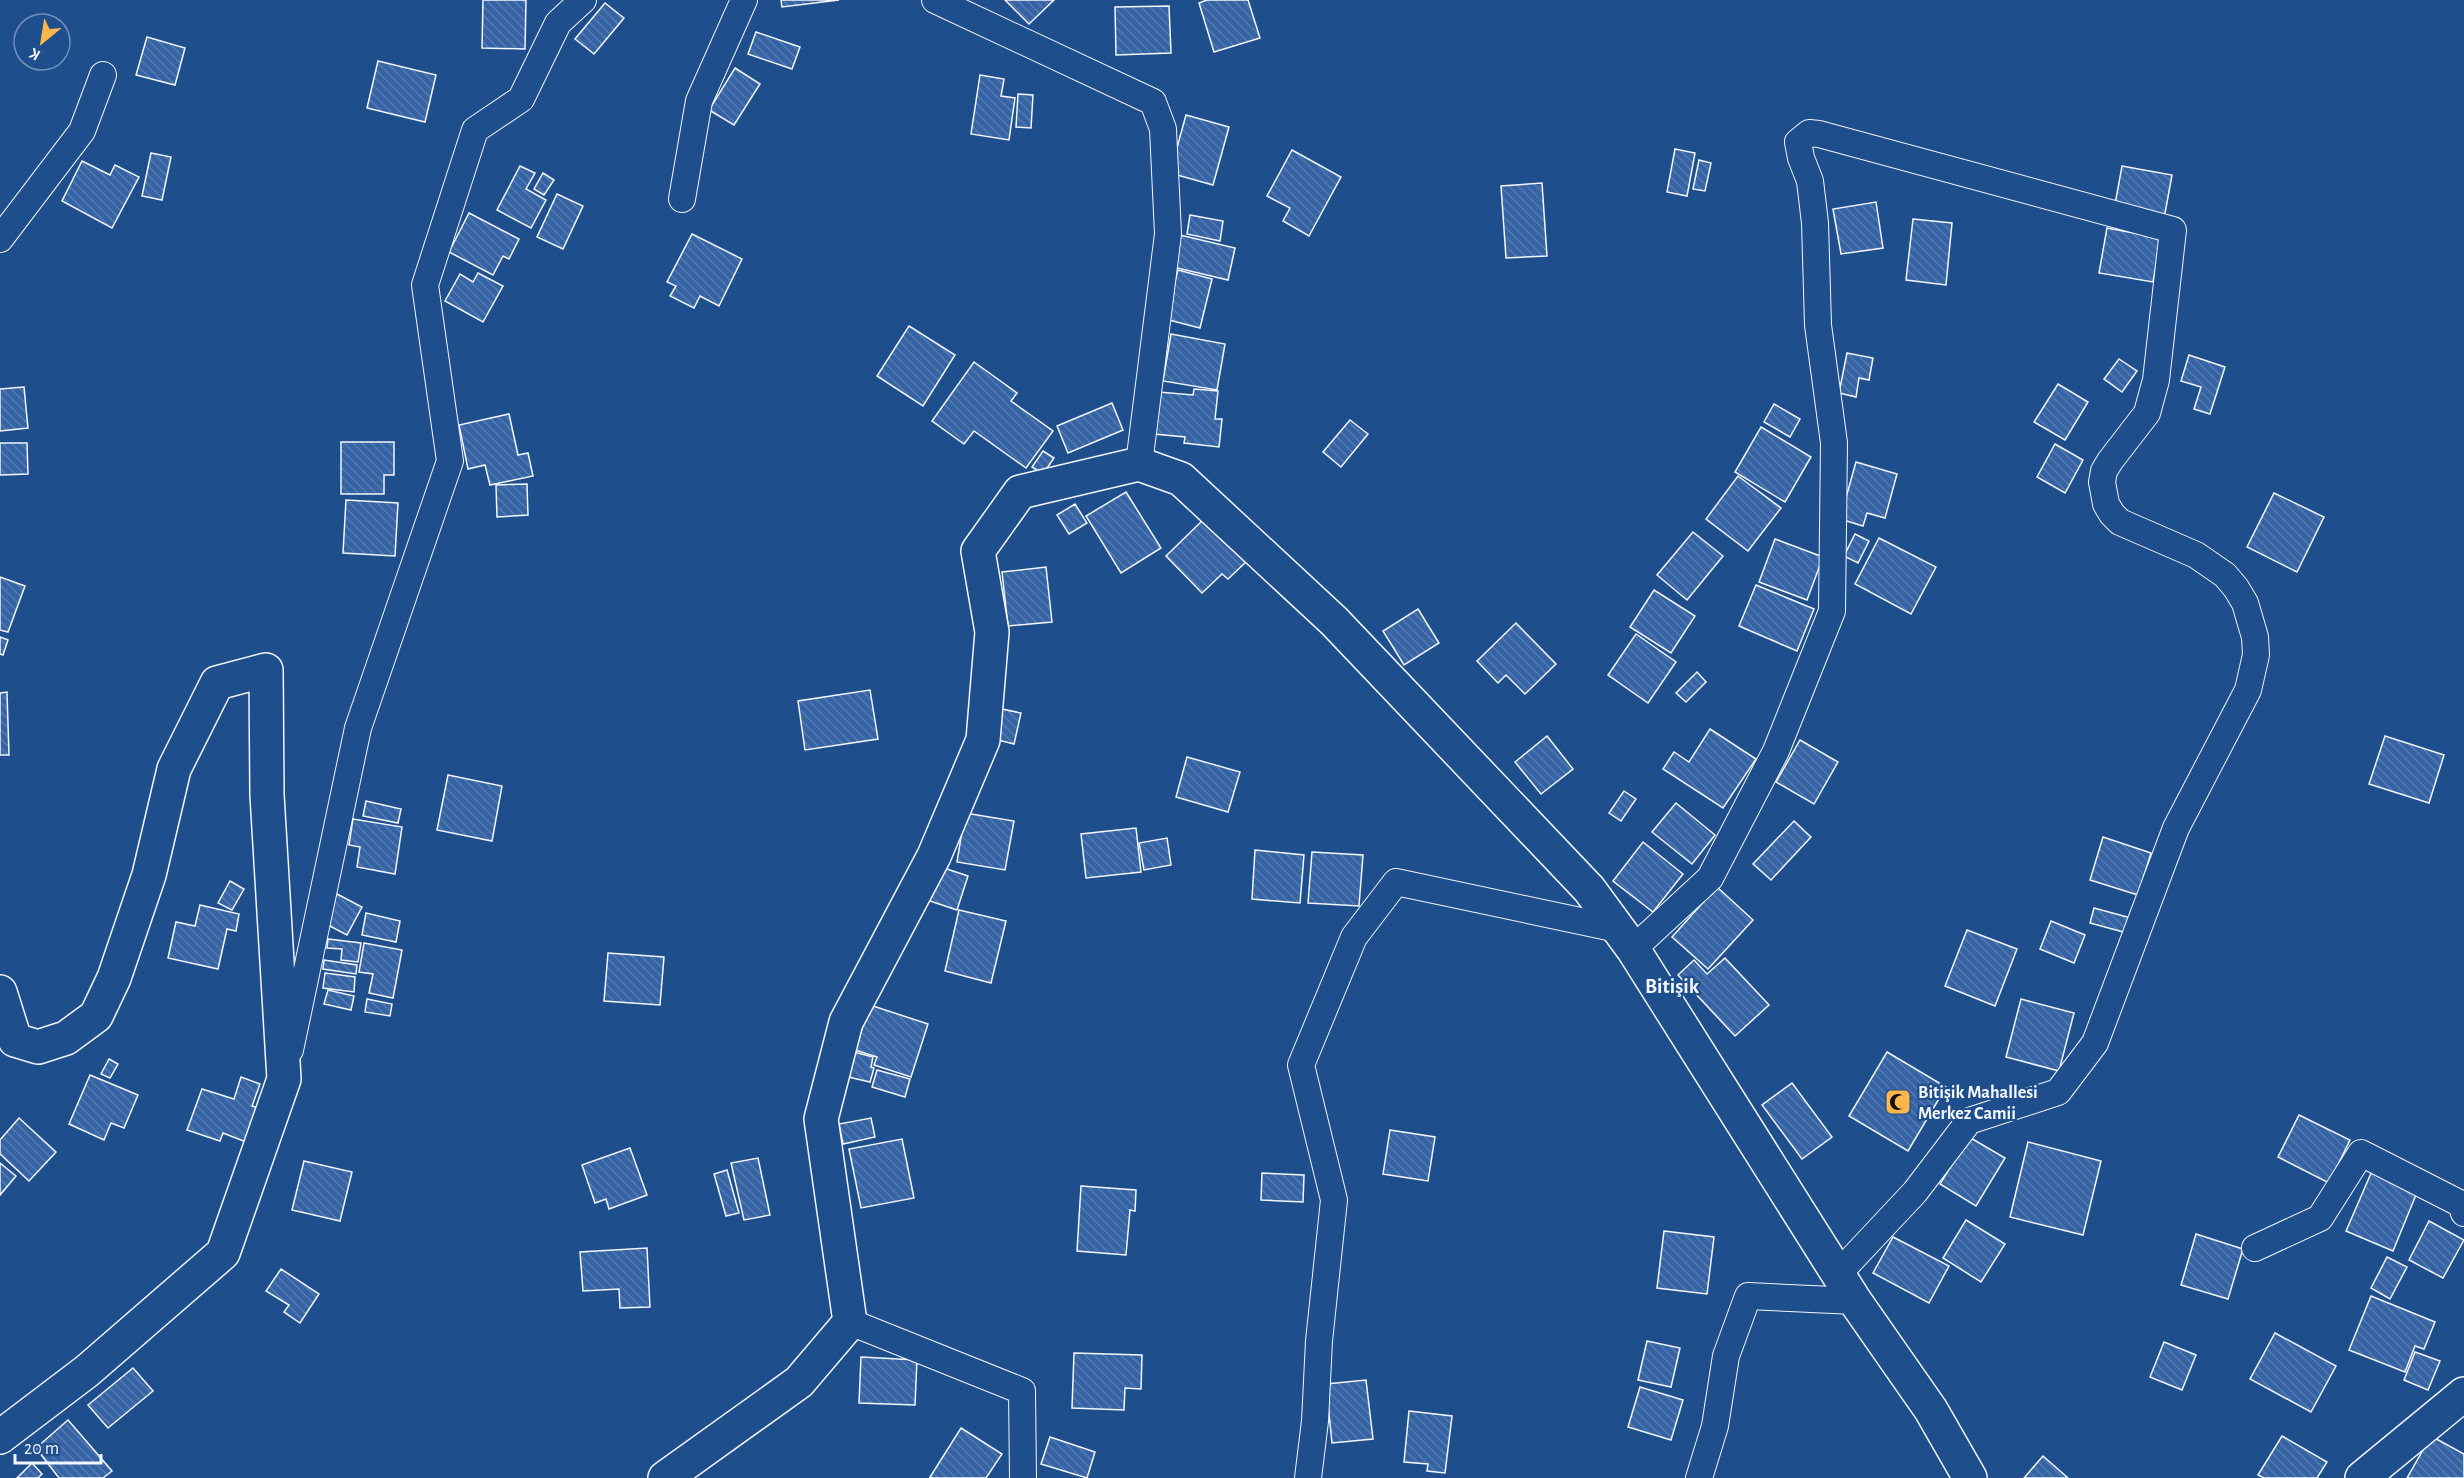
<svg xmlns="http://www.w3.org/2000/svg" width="2464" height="1478" viewBox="0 0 2464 1478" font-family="'Alegreya Sans',sans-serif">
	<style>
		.building { fill: url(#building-back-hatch); stroke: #f2f6ff; stroke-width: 1.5 }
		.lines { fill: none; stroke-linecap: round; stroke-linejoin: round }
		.street-casing { stroke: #f2f6ff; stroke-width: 28 }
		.secondary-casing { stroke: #f2f6ff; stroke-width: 36 }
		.street { stroke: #1f4e8c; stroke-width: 26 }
		.secondary { stroke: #1f4e8c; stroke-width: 33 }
		.labels { text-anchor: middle; stroke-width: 4.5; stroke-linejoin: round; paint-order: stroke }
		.poi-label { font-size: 18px; font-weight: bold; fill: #f2f6ff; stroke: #1f4e8c; text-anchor: start }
		.quarter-label { font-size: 21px; font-weight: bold; fill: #f2f6ff; stroke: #1f4e8c }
	</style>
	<defs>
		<pattern id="building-back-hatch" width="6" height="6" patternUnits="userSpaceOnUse" patternTransform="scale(1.5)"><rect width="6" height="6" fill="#3563a3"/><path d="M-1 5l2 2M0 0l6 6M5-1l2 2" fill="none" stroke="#537ab1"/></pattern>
	</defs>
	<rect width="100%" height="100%" fill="#1f4e8c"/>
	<g class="building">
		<path d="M 483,0 L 526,0 L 525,49 L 482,48 Z"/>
		<path d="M 781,0 L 839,0 L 782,7 Z"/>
		<path d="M 1005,0 L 1054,0 L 1029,24 Z"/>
		<path d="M 1207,0 L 1248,0 L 1260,38 L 1214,52 L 1199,3 Z"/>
		<path d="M 605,3 L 624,18 L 594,54 L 575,39 Z"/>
		<path d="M 1169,6 L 1171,53 L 1116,55 L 1115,7 Z"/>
		<path d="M 756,32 L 800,47 L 792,69 L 748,54 Z"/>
		<path d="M 147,37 L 185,48 L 175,85 L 136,75 Z"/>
		<path d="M 378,61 L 436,75 L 425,122 L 367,108 Z"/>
		<path d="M 735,68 L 760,84 L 734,125 L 709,110 Z"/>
		<path d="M 980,75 L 1004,79 L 1001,96 L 1015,98 L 1009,140 L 971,134 Z"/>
		<path d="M 1018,94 L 1033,95 L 1031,128 L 1016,127 Z"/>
		<path d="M 1186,115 L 1229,127 L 1213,185 L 1170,173 Z"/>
		<path d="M 1675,149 L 1695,153 L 1687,196 L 1667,192 Z"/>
		<path d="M 1292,150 L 1341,177 L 1309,236 L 1283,221 L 1290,208 L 1267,196 Z"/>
		<path d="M 151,153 L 171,157 L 162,200 L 142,196 Z"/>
		<path d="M 1699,160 L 1711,163 L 1705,191 L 1693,189 Z"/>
		<path d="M 82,161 L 110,175 L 115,165 L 139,177 L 112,228 L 62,201 Z"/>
		<path d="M 520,166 L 535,173 L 526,189 L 546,200 L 531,228 L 497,210 Z"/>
		<path d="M 2122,166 L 2172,175 L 2164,219 L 2114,210 Z"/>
		<path d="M 543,173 L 554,180 L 544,195 L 534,189 Z"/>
		<path d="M 1542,183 L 1547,256 L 1506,258 L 1501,186 Z"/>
		<path d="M 557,194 L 583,206 L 563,249 L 537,237 Z"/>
		<path d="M 1876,202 L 1883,248 L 1841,254 L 1833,209 Z"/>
		<path d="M 469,213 L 519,239 L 509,259 L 503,256 L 493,275 L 449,252 Z"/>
		<path d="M 1190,215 L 1223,221 L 1220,241 L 1187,234 Z"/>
		<path d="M 1913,219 L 1952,223 L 1946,285 L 1906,280 Z"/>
		<path d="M 2107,228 L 2161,238 L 2153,282 L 2099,273 Z"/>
		<path d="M 692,234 L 742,259 L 719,306 L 700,296 L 694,308 L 670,296 L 676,286 L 667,282 Z"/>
		<path d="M 1180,235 L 1235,248 L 1228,280 L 1173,267 Z"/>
		<path d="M 1178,270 L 1212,279 L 1200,328 L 1165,319 Z"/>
		<path d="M 478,273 L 503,286 L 483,322 L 445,301 L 460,274 L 473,282 Z"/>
		<path d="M 909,326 L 955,355 L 923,406 L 877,376 Z"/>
		<path d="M 1171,334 L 1225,344 L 1217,390 L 1163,381 Z"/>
		<path d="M 1847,353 L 1873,358 L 1869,380 L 1859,378 L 1856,397 L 1839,393 Z"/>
		<path d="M 2189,355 L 2225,367 L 2210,414 L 2194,409 L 2201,387 L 2181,381 Z"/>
		<path d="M 2119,359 L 2137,371 L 2122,392 L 2104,379 Z"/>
		<path d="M 974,362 L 1017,393 L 1011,401 L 1053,431 L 1026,468 L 974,431 L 964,444 L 932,421 Z"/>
		<path d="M 2058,384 L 2088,402 L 2065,440 L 2034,422 Z"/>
		<path d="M 24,387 L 28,428 L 0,431 L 0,389 Z"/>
		<path d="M 1194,389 L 1218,391 L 1215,419 L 1222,419 L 1219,447 L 1184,443 L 1185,437 L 1154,434 L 1159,392 L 1193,395 Z"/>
		<path d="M 1112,403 L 1123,430 L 1068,453 L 1057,426 Z"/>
		<path d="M 1774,404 L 1800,419 L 1790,437 L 1764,422 Z"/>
		<path d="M 509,414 L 518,455 L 528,453 L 533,476 L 490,485 L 485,465 L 468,469 L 459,425 Z"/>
		<path d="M 1350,420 L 1368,434 L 1341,467 L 1323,452 Z"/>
		<path d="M 1761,427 L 1811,457 L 1785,502 L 1735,472 Z"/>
		<path d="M 341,442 L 394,442 L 394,475 L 384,475 L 384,494 L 341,494 Z"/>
		<path d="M 0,443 L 27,443 L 28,474 L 0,475 Z"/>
		<path d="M 2055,444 L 2083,460 L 2065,493 L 2037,477 Z"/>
		<path d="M 1043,451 L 1054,458 L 1043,474 L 1032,467 Z"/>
		<path d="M 1856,462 L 1897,474 L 1885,518 L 1867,513 L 1863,526 L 1840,519 Z"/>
		<path d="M 1738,476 L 1781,508 L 1748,551 L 1706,519 Z"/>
		<path d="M 527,484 L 528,515 L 497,517 L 496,485 Z"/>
		<path d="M 1126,492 L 1161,548 L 1121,573 L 1086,516 Z"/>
		<path d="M 2274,493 L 2324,517 L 2297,572 L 2247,547 Z"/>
		<path d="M 346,500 L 398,503 L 395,556 L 343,553 Z"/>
		<path d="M 1075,504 L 1087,523 L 1069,534 L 1057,515 Z"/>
		<path d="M 1205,518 L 1247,561 L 1228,579 L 1222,574 L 1202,593 L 1166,556 Z"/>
		<path d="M 1693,532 L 1723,556 L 1687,600 L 1657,575 Z"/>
		<path d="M 1855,534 L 1869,541 L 1858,563 L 1844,556 Z"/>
		<path d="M 1879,538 L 1936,567 L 1911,614 L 1855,584 Z"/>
		<path d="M 1775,539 L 1823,557 L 1807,600 L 1759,582 Z"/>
		<path d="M 1046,567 L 1052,622 L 1008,626 L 1002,572 Z"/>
		<path d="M 0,577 L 25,586 L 8,632 L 0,630 Z"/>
		<path d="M 1756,585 L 1814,609 L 1797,651 L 1739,626 Z"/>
		<path d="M 1654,590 L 1695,616 L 1671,653 L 1630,627 Z"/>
		<path d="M 1418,609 L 1439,643 L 1404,665 L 1383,631 Z"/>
		<path d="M 1516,623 L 1556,664 L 1525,694 L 1506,675 L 1498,683 L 1477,661 Z"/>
		<path d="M 1636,634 L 1676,662 L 1648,703 L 1608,675 Z"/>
		<path d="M 0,637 L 8,640 L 3,655 L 0,654 Z"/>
		<path d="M 1697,672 L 1706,682 L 1686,702 L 1676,693 Z"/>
		<path d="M 870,690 L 878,739 L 805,750 L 798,701 Z"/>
		<path d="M 7,692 L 9,755 L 0,755 L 0,693 Z"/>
		<path d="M 1002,709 L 1021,713 L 1014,744 L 994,739 Z"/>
		<path d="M 1710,729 L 1756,759 L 1723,808 L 1663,769 L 1674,752 L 1689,762 Z"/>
		<path d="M 1547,736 L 1573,769 L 1541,794 L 1515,762 Z"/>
		<path d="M 2385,736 L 2444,755 L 2429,803 L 2369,784 Z"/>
		<path d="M 1800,740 L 1838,762 L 1814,804 L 1776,782 Z"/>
		<path d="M 1187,757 L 1240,772 L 1228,812 L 1176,797 Z"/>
		<path d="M 448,775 L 502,786 L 492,841 L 437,830 Z"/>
		<path d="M 1624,791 L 1636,799 L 1621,821 L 1609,813 Z"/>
		<path d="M 366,801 L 401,809 L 398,823 L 363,816 Z"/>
		<path d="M 1676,803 L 1715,835 L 1692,864 L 1652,832 Z"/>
		<path d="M 965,813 L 1014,821 L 1005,870 L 957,862 Z"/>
		<path d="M 353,819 L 402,827 L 395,874 L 357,867 L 360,847 L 349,845 Z"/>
		<path d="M 1794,821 L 1811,837 L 1771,880 L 1753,864 Z"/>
		<path d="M 1136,828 L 1141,872 L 1086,878 L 1081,834 Z"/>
		<path d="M 2103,837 L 2151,853 L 2138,895 L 2090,880 Z"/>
		<path d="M 1167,838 L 1171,865 L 1144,870 L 1139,843 Z"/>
		<path d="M 1643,842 L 1683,874 L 1653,912 L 1613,881 Z"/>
		<path d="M 1255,850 L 1304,855 L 1300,903 L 1252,899 Z"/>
		<path d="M 1312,852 L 1363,855 L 1359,906 L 1308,903 Z"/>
		<path d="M 938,866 L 968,876 L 957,910 L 927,900 Z"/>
		<path d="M 230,881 L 244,889 L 232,910 L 218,903 Z"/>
		<path d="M 1717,887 L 1753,920 L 1708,969 L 1672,937 Z"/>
		<path d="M 337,894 L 362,907 L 347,935 L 322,922 Z"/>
		<path d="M 200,905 L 239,914 L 236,931 L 227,929 L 218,969 L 168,958 L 176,922 L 195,926 Z"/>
		<path d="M 2094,908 L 2131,918 L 2127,933 L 2090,923 Z"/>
		<path d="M 959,910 L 1006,921 L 991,983 L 945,971 Z"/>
		<path d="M 366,913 L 400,921 L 396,942 L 362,935 Z"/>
		<path d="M 2051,921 L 2085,935 L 2074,963 L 2040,949 Z"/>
		<path d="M 1967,930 L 2017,949 L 1995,1006 L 1945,986 Z"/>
		<path d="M 328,939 L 361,943 L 358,962 L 341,960 L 342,949 L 327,948 Z"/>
		<path d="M 364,943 L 402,950 L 393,998 L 369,993 L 373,974 L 359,972 Z"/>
		<path d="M 608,953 L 664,957 L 660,1005 L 604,1001 Z"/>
		<path d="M 1725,958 L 1769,1005 L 1735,1036 L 1678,975 L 1694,960 L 1707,974 Z"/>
		<path d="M 324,960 L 357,965 L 356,974 L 323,969 Z"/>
		<path d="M 325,973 L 355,977 L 354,992 L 323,988 Z"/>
		<path d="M 328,990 L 354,996 L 351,1010 L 324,1004 Z"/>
		<path d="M 367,999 L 392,1004 L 390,1016 L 365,1012 Z"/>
		<path d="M 2021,999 L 2074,1013 L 2059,1071 L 2006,1057 Z"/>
		<path d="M 870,1005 L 928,1024 L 911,1077 L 874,1065 L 877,1057 L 855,1050 Z"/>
		<path d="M 854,1052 L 873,1057 L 871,1067 L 874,1068 L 870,1082 L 848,1077 Z"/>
		<path d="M 1887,1052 L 1946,1087 L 1908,1151 L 1849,1116 Z"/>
		<path d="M 109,1059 L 118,1064 L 110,1078 L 101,1074 Z"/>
		<path d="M 877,1070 L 910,1079 L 905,1097 L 872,1087 Z"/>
		<path d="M 90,1075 L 138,1095 L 124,1128 L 111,1123 L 104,1140 L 69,1124 Z"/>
		<path d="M 241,1077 L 260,1084 L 252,1106 L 258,1108 L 246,1142 L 223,1133 L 220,1141 L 187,1130 L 202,1089 L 234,1099 Z"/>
		<path d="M 1792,1083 L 1832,1137 L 1802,1159 L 1762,1105 Z"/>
		<path d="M 2299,1115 L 2350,1140 L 2329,1183 L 2278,1157 Z"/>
		<path d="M 19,1118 L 56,1152 L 29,1181 L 0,1154 L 0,1140 Z"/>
		<path d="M 871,1118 L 875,1137 L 843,1144 L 839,1124 Z"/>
		<path d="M 1390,1130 L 1435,1137 L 1428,1181 L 1383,1174 Z"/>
		<path d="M 1969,1137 L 2005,1158 L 1976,1206 L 1940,1184 Z"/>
		<path d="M 902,1139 L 914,1198 L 861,1208 L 849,1149 Z"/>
		<path d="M 2028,1142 L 2101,1161 L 2083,1235 L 2010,1217 Z"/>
		<path d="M 630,1148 L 647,1195 L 609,1209 L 606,1199 L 595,1203 L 582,1165 Z"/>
		<path d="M 758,1158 L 770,1215 L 744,1220 L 731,1163 Z"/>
		<path d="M 304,1161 L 352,1172 L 340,1221 L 292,1210 Z"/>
		<path d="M 0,1163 L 16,1176 L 0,1195 Z"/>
		<path d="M 727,1170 L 739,1213 L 726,1216 L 714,1174 Z"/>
		<path d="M 2372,1171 L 2418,1190 L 2393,1251 L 2346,1231 Z"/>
		<path d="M 1262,1173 L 1304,1175 L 1303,1202 L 1261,1200 Z"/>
		<path d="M 1081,1186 L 1136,1190 L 1135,1211 L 1130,1210 L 1126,1255 L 1077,1251 Z"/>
		<path d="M 1966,1220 L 2005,1244 L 1981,1282 L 1943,1258 Z"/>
		<path d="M 2429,1221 L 2464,1240 L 2443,1278 L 2409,1260 Z"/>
		<path d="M 1664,1231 L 1714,1237 L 1707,1294 L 1657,1288 Z"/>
		<path d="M 2196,1234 L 2243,1249 L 2228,1299 L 2181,1285 Z"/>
		<path d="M 1893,1237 L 1949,1266 L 1929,1303 L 1873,1273 Z"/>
		<path d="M 647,1248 L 650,1307 L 620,1308 L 619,1289 L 583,1291 L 580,1252 Z"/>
		<path d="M 2387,1257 L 2407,1267 L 2390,1299 L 2371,1288 Z"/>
		<path d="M 281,1269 L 319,1294 L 300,1323 L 284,1312 L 289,1305 L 266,1291 Z"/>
		<path d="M 2371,1296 L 2435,1322 L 2424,1349 L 2415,1346 L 2405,1372 L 2349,1350 Z"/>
		<path d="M 2275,1333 L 2336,1366 L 2311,1412 L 2250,1379 Z"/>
		<path d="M 1647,1341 L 1680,1348 L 1671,1387 L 1638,1380 Z"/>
		<path d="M 2164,1342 L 2196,1355 L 2182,1390 L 2150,1377 Z"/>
		<path d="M 2415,1352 L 2440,1361 L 2428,1390 L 2404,1380 Z"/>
		<path d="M 1074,1353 L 1142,1355 L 1141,1389 L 1125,1388 L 1124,1410 L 1072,1408 Z"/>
		<path d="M 861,1357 L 917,1360 L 915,1405 L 859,1403 Z"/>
		<path d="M 133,1368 L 153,1391 L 108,1428 L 88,1405 Z"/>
		<path d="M 1366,1380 L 1373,1439 L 1332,1443 L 1326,1384 Z"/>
		<path d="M 1640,1387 L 1683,1400 L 1671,1440 L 1628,1427 Z"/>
		<path d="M 1409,1411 L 1452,1416 L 1445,1473 L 1427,1471 L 1428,1464 L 1404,1462 Z"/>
		<path d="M 68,1420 L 112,1471 L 103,1478 L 59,1478 L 36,1448 Z"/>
		<path d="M 961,1428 L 1002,1454 L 986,1478 L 933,1478 L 930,1477 Z"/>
		<path d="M 2282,1436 L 2327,1462 L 2317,1478 L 2264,1478 L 2258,1475 Z"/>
		<path d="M 2431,1436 L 2464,1454 L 2464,1478 L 2407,1478 Z"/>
		<path d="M 1050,1437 L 1095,1452 L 1087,1478 L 1041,1464 Z"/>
		<path d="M 2043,1456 L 2068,1478 L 2024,1478 Z"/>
		<path d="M 32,1463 L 42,1474 L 38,1478 L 17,1478 Z"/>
	</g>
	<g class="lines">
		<g class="street-casing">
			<g id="street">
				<path d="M 935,0 L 1153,102 L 1163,129 L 1168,234 L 1139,464"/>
				<path d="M 682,199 L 699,101 L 744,0"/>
				<path d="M 0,239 L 82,131 L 103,75"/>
				<path d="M 1633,949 L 1710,878 L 1776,751 L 1832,611 L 1834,443 L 1818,325 L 1815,223 L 1810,181 L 1801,158 L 1798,142 L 1809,133 L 1819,134 L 2173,230 L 2156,380 L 2147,413 L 2110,461 L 2104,471 L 2102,482 L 2106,504 L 2112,514 L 2120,522 L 2196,555 L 2225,575 L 2236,588 L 2245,603 L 2255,637 L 2256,655 L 2248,690 L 2176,828 L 2095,1043 L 2058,1092 L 1969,1121 L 1915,1192 L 1838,1274"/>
				<path d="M 290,1050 L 358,728 L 450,461 L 425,285 L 475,130 L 521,99 L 558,23 L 583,0"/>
				<path d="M 2255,1248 L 2320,1218 L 2361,1153 L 2461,1204 L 2464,1213"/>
				<path d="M 850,1322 L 1022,1391 L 1023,1478"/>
				<path d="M 1308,1478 L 1315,1421 L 1319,1341 L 1334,1200 L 1301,1065 L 1354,937 L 1396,882 L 1618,929"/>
				<path d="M 1699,1478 L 1715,1426 L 1726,1356 L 1748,1296 L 1855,1301"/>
			</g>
		</g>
		<g class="secondary-casing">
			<g id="secondary">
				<path d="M 0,992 L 15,1040 L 38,1047 L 66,1038 L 96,1016 L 114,978 L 149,875 L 174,769 L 217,683 L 266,670 L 267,795 L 284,1079 L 223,1253 L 87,1371 L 0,1437"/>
				<path d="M 665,1478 L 799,1382 L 850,1322 L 821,1119 L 846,1022 L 934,856 L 983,740 L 992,632 L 978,551 L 1020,492 L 1139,464 L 1181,479 L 1334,621 L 1589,889 L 1633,949 L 1855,1301 L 1931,1410 L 1970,1478"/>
				<path d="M 2362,1478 L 2464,1394"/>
			</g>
		</g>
		<use href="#street" class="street"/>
		<use href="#secondary" class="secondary"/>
	</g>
	<defs>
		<g id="mosque-square" transform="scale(1.35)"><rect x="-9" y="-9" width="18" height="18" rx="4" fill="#ffb74d" stroke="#1f4e8c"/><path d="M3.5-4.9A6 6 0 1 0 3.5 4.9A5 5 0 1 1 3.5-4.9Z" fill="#111"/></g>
	</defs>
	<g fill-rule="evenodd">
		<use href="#mosque-square" x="1898" y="1102"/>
	</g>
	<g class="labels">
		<g class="poi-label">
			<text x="1918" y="1098">Bitişik Mahallesi<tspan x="1918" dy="21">Merkez Camii</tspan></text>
		</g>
		<g class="quarter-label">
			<text x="1672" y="993">Bitişik</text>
		</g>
	</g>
	<g transform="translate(42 42) rotate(210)"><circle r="28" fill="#1f4e8c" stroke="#7391ba" stroke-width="1.5"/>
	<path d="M0-4.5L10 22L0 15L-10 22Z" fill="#ffb74d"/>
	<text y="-9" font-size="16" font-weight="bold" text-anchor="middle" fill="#f2f6ff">K</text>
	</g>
	<path d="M15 1454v9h86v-9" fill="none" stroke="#f2f6ff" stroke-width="3"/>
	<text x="24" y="1454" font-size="18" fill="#f2f6ff" stroke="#1f4e8c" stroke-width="4.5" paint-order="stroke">20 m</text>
</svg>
